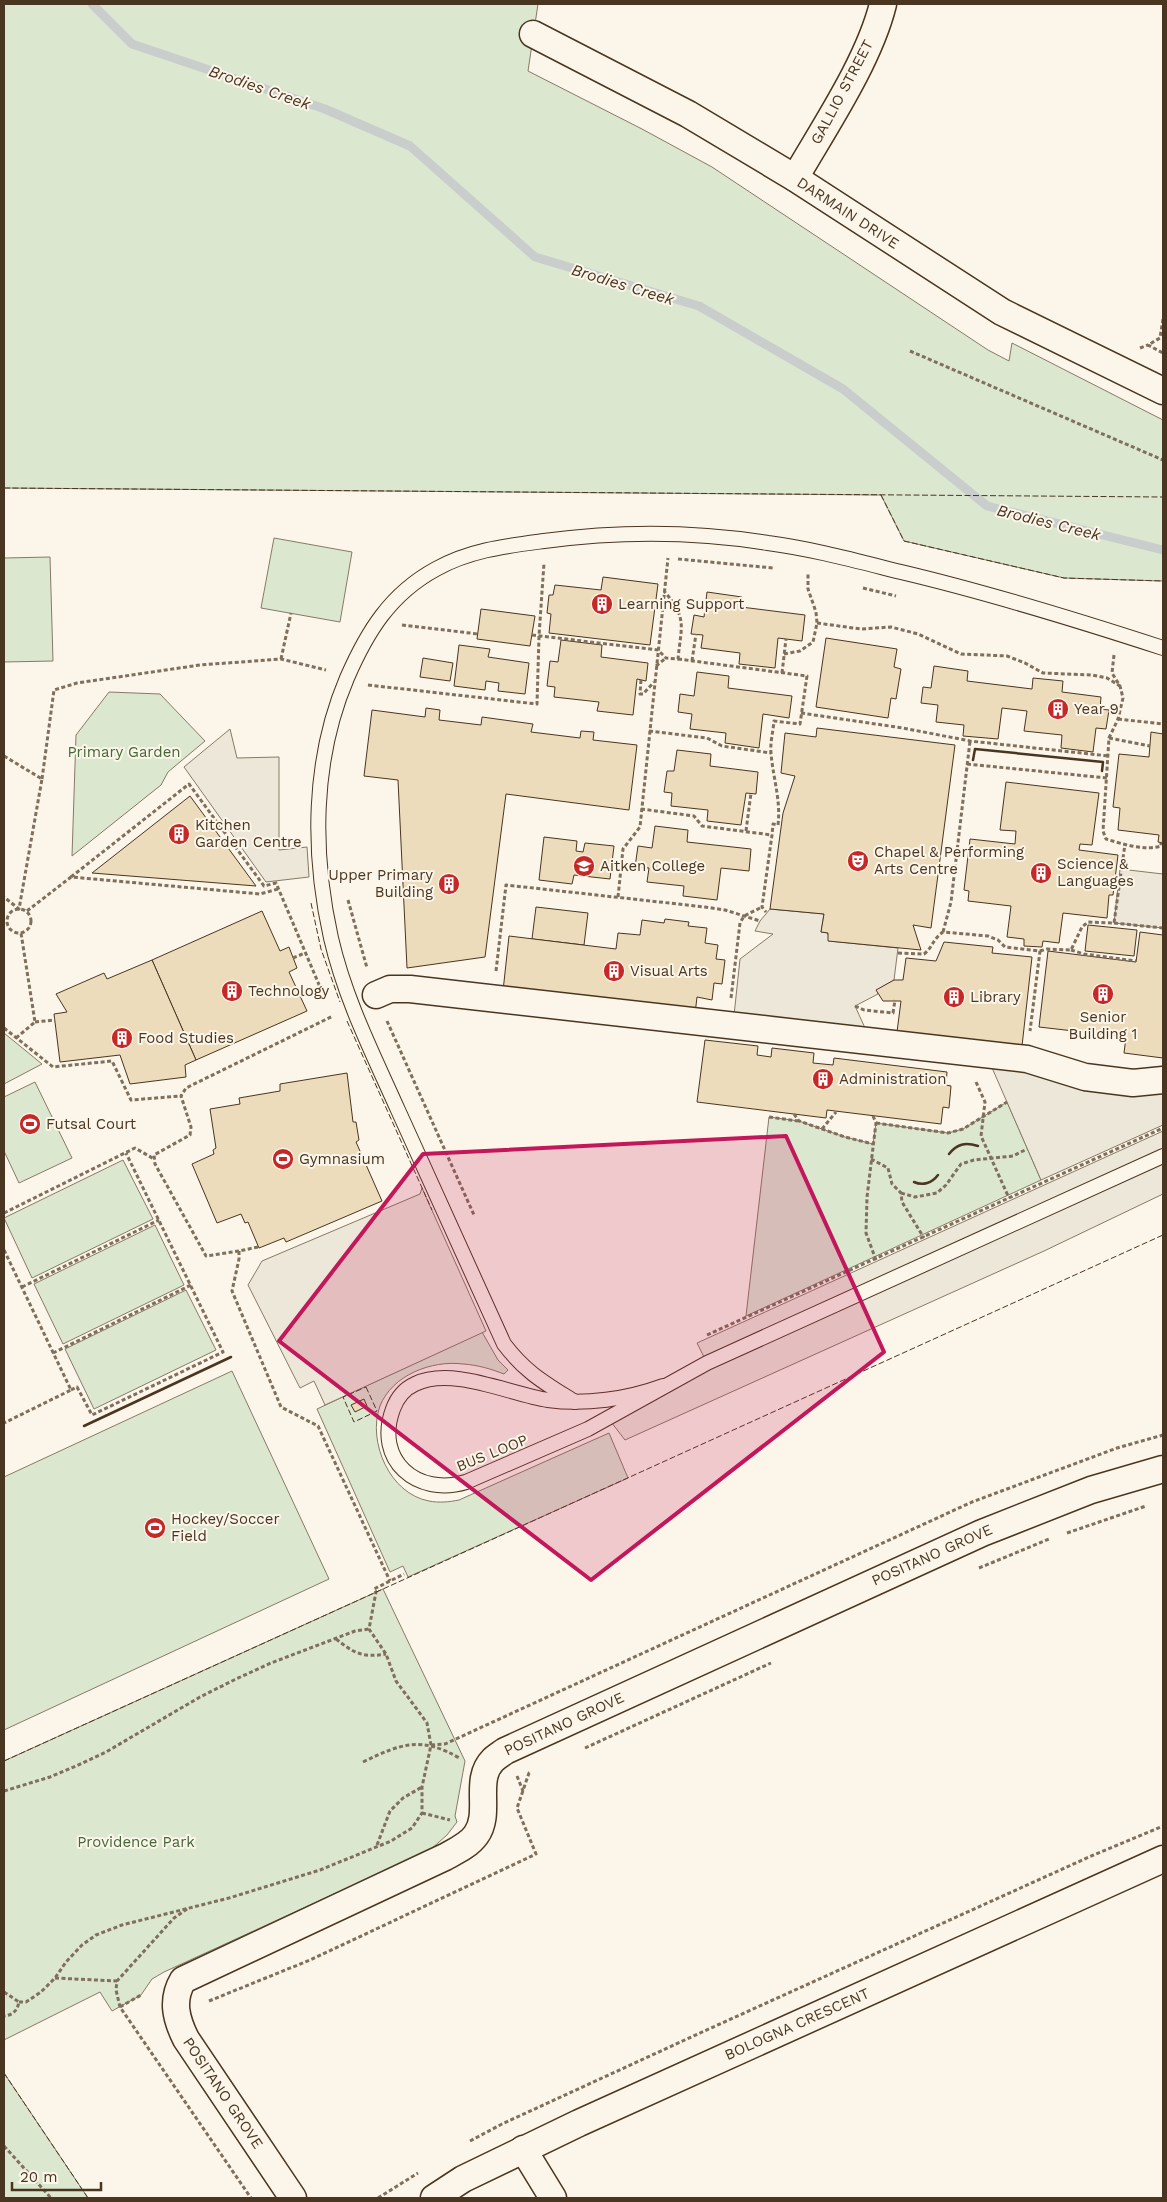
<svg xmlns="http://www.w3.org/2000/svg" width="1167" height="2202" viewBox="0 0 1167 2202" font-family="'Work Sans',sans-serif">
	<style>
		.green { fill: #dce7d0; stroke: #887966 }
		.parking { fill: #ede7d9; stroke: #887966 }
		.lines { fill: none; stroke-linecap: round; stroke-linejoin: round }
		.stream { stroke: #c9cecd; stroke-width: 9 }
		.building { fill: #ecdcbc; stroke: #4a3520 }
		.lane-casing { stroke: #4a3520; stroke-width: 16 }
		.street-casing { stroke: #4a3520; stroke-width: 29 }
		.path { stroke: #7f6f5c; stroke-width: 3; stroke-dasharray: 4 2.5; stroke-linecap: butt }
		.lane { stroke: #fbf6e9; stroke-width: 14 }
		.street { stroke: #fbf6e9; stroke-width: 26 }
		.fence { stroke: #4a3520; stroke-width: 1; stroke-dasharray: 6 2.5; stroke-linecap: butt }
		.wall { stroke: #4a3520; stroke-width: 2.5 }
		.marked { fill: #c2185b; fill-opacity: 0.2; stroke: #c2185b; stroke-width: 4; stroke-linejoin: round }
		.labels { text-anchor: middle; stroke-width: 4; stroke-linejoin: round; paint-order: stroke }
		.street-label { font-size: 15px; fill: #4a3520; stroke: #fbf6e9 }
		.poi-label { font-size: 15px; fill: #4a3520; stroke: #fbf6e9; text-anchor: start }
		.park-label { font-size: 15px; fill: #436837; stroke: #fbf6e9 }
		.water-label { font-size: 16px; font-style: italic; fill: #4a3520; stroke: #fbf6e9 }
	</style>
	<rect width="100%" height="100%" fill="#fbf6e9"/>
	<g class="green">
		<path d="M 4,4 L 538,4 L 528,71 L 642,129 L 712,167 L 988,350 L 1009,361 L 1012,343 L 1163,420 L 1163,581 L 1064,578 L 904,541 L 881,495 L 4,488 Z"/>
		<path d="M 274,538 L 352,552 L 340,622 L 261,608 Z"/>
		<path d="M 50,557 L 53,661 L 4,662 L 4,558 Z"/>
		<path d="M 109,692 L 160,694 L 205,741 L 168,772 L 161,785 L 72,856 L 76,735 Z"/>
		<path d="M 4,1033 L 42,1064 L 4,1084 Z"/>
		<path d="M 35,1082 L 72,1158 L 19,1183 L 4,1151 L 4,1097 Z"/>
		<path d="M 1007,1102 L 1041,1180 L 746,1316 L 769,1117 L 799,1121 L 845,1137 L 873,1144 L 876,1123 L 948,1133 L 963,1129 Z"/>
		<path d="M 123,1160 L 153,1219 L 32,1278 L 4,1218 Z"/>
		<path d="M 155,1225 L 184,1285 L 63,1344 L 34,1284 Z"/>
		<path d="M 186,1290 L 216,1350 L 94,1409 L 65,1349 Z"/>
		<path d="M 482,1332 L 498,1360 L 508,1370 L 504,1374 C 491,1369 478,1365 463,1364 C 432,1360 392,1375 380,1406 C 367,1442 390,1494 429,1501 C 439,1503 449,1502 459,1500 L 609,1433 L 628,1478 L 408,1577 L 403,1566 L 390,1572 L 317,1409 Z"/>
		<path d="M 232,1371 L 329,1579 L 4,1730 L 4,1477 Z"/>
		<path d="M 383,1589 L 465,1761 L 455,1816 L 457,1822 L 447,1835 L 430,1850 L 164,1972 L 152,1979 L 141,1995 L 112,2011 L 100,1992 L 4,2040 L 4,1761 Z"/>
		<path d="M 4,2073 L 88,2198 L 4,2198 Z"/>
	</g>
	<g class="parking">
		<path d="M 230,729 L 237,758 L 279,757 L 279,850 L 307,847 L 309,877 L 266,882 L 184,767 Z"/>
		<path d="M 1120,869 L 1163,874 L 1163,928 L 1114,923 Z"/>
		<path d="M 770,909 L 824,914 L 821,932 L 828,933 L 829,941 L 898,948 L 894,980 L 877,990 L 878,994 L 855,1006 L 871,1041 L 733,1025 L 740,959 L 773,934 L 755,931 L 760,921 Z"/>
		<path d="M 986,1054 L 1163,1080 L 1163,1125 L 1041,1180 Z"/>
		<path d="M 1163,1131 L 1163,1194 L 1044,1251 L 625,1440 L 608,1418 L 707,1363 L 697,1343 Z"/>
		<path d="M 422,1188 L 486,1331 L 325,1405 L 314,1381 L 300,1388 L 248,1285 L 262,1261 L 420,1194 Z"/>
	</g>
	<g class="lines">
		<path class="stream" d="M 92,4 L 132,44 L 325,109 L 410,146 L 535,257 L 699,306 L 843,389 L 987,506 L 1163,550"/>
	</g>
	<g class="building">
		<path d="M 603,577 L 658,584 L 650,645 L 549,633 L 551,614 L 547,613 L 549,595 L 553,595 L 555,585 L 601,590 Z"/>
		<path d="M 707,592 L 742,597 L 741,607 L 805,615 L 802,641 L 778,638 L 775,668 L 739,664 L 740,653 L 701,648 L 703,635 L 691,634 L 694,615 L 704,617 Z"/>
		<path d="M 481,609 L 535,616 L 530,646 L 477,639 Z"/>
		<path d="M 826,638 L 897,649 L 894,667 L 901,669 L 896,699 L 891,698 L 888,718 L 816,707 Z"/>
		<path d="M 561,640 L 602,645 L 601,657 L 648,663 L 646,681 L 637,679 L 633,715 L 597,711 L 599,702 L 554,697 L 555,687 L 547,686 L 550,661 L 558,662 Z"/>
		<path d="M 459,645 L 490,649 L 488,657 L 529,663 L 525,694 L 498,691 L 499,683 L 486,681 L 485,690 L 454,686 Z"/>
		<path d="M 423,658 L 453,663 L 450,681 L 420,677 Z"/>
		<path d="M 934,666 L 968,671 L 967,681 L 1032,689 L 1033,678 L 1063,681 L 1062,692 L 1101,697 L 1100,709 L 1109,710 L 1106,729 L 1096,728 L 1093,752 L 1061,748 L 1062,735 L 1024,731 L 1027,711 L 1002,708 L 998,739 L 963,736 L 964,725 L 936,722 L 938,705 L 921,703 L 923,687 L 931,688 Z"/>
		<path d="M 697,672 L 729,676 L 728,688 L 792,696 L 789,718 L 763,714 L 759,748 L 725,743 L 726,733 L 690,729 L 692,714 L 678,712 L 680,694 L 694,696 Z"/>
		<path d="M 426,708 L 440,710 L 439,720 L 481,725 L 482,717 L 533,724 L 531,732 L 580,738 L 581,731 L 594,732 L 593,740 L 637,745 L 629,810 L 506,794 L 485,957 L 407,968 L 398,780 L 364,776 L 372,710 L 425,717 Z"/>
		<path d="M 817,728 L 955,745 L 931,928 L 913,925 L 921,950 L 828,941 L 828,933 L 821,932 L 824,914 L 770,909 L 783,813 L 795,776 L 781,773 L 785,733 L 816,737 Z"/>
		<path d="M 1151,732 L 1163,734 L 1163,843 L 1158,842 L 1159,835 L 1118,830 L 1120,808 L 1113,807 L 1119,754 L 1149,757 Z"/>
		<path d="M 677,750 L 711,754 L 710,766 L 758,772 L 756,794 L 746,793 L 741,825 L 707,821 L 708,810 L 671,806 L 672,793 L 664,792 L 667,771 L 674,771 Z"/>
		<path d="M 1006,782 L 1099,793 L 1092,845 L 1080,844 L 1079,850 L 1118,855 L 1113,895 L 1109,895 L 1107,918 L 1063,913 L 1059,943 L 1043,941 L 1042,947 L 1024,946 L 1024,939 L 1007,937 L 1011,906 L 968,901 L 969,891 L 964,890 L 970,839 L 1015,844 L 1016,831 L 1000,830 Z"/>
		<path d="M 190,796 L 256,886 L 92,873 Z"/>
		<path d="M 655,826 L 688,830 L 687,842 L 751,849 L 749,871 L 721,868 L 717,900 L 683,896 L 684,886 L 647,882 L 649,868 L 635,867 L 638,846 L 652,848 Z"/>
		<path d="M 544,837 L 577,841 L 576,851 L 583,852 L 585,843 L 614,846 L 610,879 L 574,875 L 572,884 L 539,880 Z"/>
		<path d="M 536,907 L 588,913 L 584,945 L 532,939 Z"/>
		<path d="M 262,911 L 280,951 L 289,947 L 297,968 L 289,972 L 307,1011 L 196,1060 L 152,960 Z"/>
		<path d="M 665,919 L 689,922 L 688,926 L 707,928 L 705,943 L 718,945 L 716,959 L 725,960 L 722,984 L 714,983 L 712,1000 L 697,997 L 695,1014 L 503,991 L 509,936 L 616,949 L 618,933 L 640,935 L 642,920 L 664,923 Z"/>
		<path d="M 1088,925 L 1137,930 L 1134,956 L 1085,951 Z"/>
		<path d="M 1140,932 L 1163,935 L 1163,1058 L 1124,1053 L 1126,1037 L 1039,1027 L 1048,951 L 1136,962 Z"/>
		<path d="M 944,942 L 993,947 L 992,953 L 1032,957 L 1022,1046 L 897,1032 L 901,1001 L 883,1001 L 876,990 L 894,980 L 903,980 L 906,958 L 936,961 Z"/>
		<path d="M 152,960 L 196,1060 L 185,1065 L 186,1077 L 130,1084 L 120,1055 L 60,1062 L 54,1014 L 67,1012 L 56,994 L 104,973 L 107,979 Z"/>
		<path d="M 705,1040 L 758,1046 L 757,1055 L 771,1057 L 772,1048 L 814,1053 L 813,1063 L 833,1065 L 834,1058 L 947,1072 L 946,1085 L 951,1086 L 949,1108 L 943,1107 L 941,1124 L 827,1110 L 826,1118 L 697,1102 Z"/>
		<path d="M 347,1073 L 353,1122 L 356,1122 L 359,1140 L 356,1142 L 382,1201 L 286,1242 L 284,1238 L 259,1248 L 248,1222 L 245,1223 L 241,1214 L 217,1223 L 192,1164 L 214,1154 L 213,1150 L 216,1148 L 210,1109 L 240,1104 L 239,1098 L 280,1091 L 280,1084 Z"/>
		<path d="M 364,1399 L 367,1406 L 355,1412 L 351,1405 Z"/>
	</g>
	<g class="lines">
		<g class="lane-casing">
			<g id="lane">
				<path d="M 663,1386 C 628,1399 585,1405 548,1400 C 509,1394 452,1366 415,1384 C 404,1389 397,1398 393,1409 C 374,1460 417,1497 466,1482 L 588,1429 L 707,1363 L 1163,1156"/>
				<path d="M 575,1402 C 545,1383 526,1373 504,1344 C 469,1266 434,1188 398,1110 C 373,1054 345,999 331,938 C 312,853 312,760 347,678 C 367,632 390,594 436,569 C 470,550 506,546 544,541 C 618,531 694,531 768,543 C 813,549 857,561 901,572 C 990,593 1077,620 1163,648"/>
			</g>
		</g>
		<g class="street-casing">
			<g id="street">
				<path d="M 533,34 L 688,114 L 795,178 L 1002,312 L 1163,391"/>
				<path d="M 795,178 C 825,126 869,61 883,4"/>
				<path d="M 376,995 L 390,989 L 410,989 L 1027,1059 L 1085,1077 L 1133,1083 L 1163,1080"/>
				<path d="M 523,2149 L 553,2198"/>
				<path d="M 293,2198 L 186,2039 C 176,2019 171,2000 183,1980 L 445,1857 C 456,1851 469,1845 476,1835 C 492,1813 473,1780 493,1760 C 496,1757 501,1754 505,1751 L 982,1533 L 1091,1490 L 1163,1469"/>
				<path d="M 434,2198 L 463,2179 L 579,2123 L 1163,1859"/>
			</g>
		</g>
		<g class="path">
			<path d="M 1163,319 L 1160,338 L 1148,345 L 1163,353"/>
			<path d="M 1140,348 L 1148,345"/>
			<path d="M 910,351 L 1163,460"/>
			<path d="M 678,559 L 773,568"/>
			<path d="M 863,588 L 896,596"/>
			<path d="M 817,623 L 861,629 L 891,627 L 918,634 L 961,654 L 1007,656 L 1025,663 L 1043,673 L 1092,675 L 1107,678 L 1120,686"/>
			<path d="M 402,625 L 478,634"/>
			<path d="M 532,635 L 658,650 L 666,658 L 678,659 C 681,626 688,619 664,591"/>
			<path d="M 784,654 L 800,651 L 813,642 L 817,623 L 816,612 L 808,589 L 808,574"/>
			<path d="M 1114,655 L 1112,673 L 1120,686 L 1123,698 L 1118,719 L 1109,738 L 1103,831 L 1106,839 C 1122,844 1145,851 1161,846 L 1161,843"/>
			<path d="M 281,659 L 291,613"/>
			<path d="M 678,659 L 807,676 L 800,724 L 774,721 C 773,732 770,743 771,753 C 773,778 781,800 778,825 L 773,824 L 772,835 L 762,907 L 766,912"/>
			<path d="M 692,661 L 696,634"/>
			<path d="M 656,666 L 666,658"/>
			<path d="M 782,673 L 786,639"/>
			<path d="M 641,680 L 640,694 L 643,694 L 654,682"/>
			<path d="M 368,685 L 537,704 L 539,636 L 544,563"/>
			<path d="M 801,713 L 903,728 L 970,741 L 1109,756"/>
			<path d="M 1118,719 L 1163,724"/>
			<path d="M 649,731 L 707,738 L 722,746 L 771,753"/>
			<path d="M 1109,738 L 1150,746"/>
			<path d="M 4,756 L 42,779 L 19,909 L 4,897"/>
			<path d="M 967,764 L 1107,778"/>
			<path d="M 42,779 L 54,690 L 77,683 L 200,665 L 281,659 L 326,670"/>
			<path d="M 641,809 L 694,816 L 702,826 L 772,835"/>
			<path d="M 746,831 L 751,793"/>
			<path d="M 71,877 L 189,784 L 264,886 L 276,883 L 320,987"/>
			<path d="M 618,897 L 623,849 L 640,827 L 668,558"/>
			<path d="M 348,900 L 367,968"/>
			<circle cx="19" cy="921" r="12"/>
			<path d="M 27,911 L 71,877 L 260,894 L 278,889"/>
			<path d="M 1114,923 L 1163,928"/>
			<path d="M 943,932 L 951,902 L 970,741"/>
			<path d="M 1071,950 L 1084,954 L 1136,961"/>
			<path d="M 1040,951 L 1047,949 L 1071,950 L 1082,927 L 1088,922 L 1114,923 L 1125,844"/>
			<path d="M 898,953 L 924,954 C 933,947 932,940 943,932 L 988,936 L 998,940 L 1005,947 L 1040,951 L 1030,1031"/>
			<path d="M 293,958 L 305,953"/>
			<path d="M 496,971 L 506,885 L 705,907 L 725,910 L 760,921"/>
			<path d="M 731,998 L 740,923 L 744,916 L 762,907"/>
			<path d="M 855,1006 L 864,1010 L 893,1013 L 895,1000"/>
			<path d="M 387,1021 L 474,1215"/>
			<path d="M 35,1022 L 55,1020"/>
			<path d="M 4,1028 L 53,1067 L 112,1061 L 131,1100 L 181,1096"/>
			<path d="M 16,1038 L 35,1022 L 21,933"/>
			<path d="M 976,1082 L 985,1102 L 981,1136 L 1009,1198"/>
			<path d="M 794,1114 L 799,1121 L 845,1137 L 873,1144"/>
			<path d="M 873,1116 L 876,1123 L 867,1197 L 866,1233 L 876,1260"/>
			<path d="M 769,1117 L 798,1121"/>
			<path d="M 876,1123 L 948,1133 L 963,1129 L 1007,1102"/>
			<path d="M 822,1129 L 836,1112"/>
			<path d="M 871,1159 L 888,1168 L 892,1184 L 901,1193 L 902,1202 L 924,1238"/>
			<path d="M 901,1193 L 915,1197 L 937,1193 L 946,1185 L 961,1164 L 974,1160 L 1013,1156 L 1027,1149"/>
			<path d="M 4,1213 L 135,1148 L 154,1159"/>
			<path d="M 258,1247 L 239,1251 L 239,1259 L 232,1291 L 281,1407 L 318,1426 L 390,1581"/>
			<path d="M 4,1250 L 71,1390 L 4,1423"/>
			<path d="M 239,1251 L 206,1256 L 155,1164 L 154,1155 L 190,1135 L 191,1127 L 181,1096 L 186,1088 L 333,1016"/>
			<path d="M 22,1287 L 159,1220"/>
			<path d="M 707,1335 L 1163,1128"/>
			<path d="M 53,1353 L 191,1285"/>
			<path d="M 71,1390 L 77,1387 L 92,1415 L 223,1352 L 126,1153"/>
			<path d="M 1067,1533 L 1146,1506"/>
			<path d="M 979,1568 L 1049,1539"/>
			<path d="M 336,1639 C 354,1653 362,1658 386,1654"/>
			<path d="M 431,1745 L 445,1744 L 972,1502 L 1117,1448 L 1163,1435"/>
			<path d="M 585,1748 L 771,1663"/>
			<path d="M 363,1762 C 402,1743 422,1736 461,1759"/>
			<path d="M 517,1776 L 523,1791"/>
			<path d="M 4,1791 L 50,1777 L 76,1766 L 106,1752 L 200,1697 L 236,1679 L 271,1663 L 355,1631 L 369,1629"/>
			<path d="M 422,1813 L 450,1820"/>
			<path d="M 377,1845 L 390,1811 L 403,1798 L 422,1787"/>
			<path d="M 187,1909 L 174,1918 L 117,1981 L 116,1990 L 120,2007 L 251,2198"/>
			<path d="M 55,1978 L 117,1981"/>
			<path d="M 4,1992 L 19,2002 C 17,2011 13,2015 4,2016"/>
			<path d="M 209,2001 L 310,1960 L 536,1854 L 517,1808 L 529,1773 L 532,1772"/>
			<path d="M 19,2002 L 26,2002 L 41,1992 L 55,1978 L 66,1962 L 82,1945 L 96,1935 L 122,1925 L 229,1898 L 320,1870 L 391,1841 L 412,1828 L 422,1813 L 422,1787 L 431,1745 L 427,1723 L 396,1681 L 386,1654 L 369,1629 L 376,1592 L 374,1589 L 404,1574"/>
			<path d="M 120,2007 L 141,1995"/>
			<path d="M 470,2141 L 502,2124 L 700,2033 L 1089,1857 L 1163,1826"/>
			<path d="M 4,2146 L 51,2198"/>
			<path d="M 378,2198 L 418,2173"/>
		</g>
		<use href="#lane" class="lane"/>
		<use href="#street" class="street"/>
		<g class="fence">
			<path d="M 4,488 L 1163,497"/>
			<path d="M 881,495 L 904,541 L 1064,578 L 1163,581"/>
			<path d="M 311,903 L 321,949 L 340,1002"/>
			<path d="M 347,1021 L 432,1210"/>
			<path d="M 366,1387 L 377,1411 L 354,1422 L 343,1397 Z"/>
			<path d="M 4,1761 L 1163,1235"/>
			<path d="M 4,2073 L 88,2198"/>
		</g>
		<g class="wall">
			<path d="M 973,760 L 975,749 L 1103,762 L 1102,771"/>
			<path d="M 949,1154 C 957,1144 965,1142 978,1146"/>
			<path d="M 914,1182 C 923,1186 932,1183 938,1175"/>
			<path d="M 84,1426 L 231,1357"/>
		</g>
	</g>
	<path class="marked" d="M 786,1136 L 884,1352 L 591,1580 L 279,1341 L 423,1154 Z"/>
	<defs>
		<g id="building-disc" transform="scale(1.125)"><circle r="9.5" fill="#c62828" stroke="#fbf6e9"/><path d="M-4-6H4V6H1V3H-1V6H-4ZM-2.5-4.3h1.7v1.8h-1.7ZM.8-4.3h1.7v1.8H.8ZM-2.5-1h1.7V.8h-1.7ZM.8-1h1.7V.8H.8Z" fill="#fff"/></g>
		<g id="theatre-disc" transform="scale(1.125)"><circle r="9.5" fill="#c62828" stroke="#fbf6e9"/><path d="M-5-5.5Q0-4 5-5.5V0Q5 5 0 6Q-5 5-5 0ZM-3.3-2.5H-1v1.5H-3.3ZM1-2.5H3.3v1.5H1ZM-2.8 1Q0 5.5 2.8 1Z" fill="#fff"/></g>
		<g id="school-disc" transform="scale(1.125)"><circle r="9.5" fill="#c62828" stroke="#fbf6e9"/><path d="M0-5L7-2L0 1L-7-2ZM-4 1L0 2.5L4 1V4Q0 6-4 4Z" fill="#fff"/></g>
		<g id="stadium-disc" transform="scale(1.125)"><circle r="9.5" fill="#c62828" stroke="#fbf6e9"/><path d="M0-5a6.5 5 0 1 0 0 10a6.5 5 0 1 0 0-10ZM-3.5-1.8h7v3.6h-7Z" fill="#fff"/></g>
	</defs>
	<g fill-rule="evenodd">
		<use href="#building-disc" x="602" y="604"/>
		<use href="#building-disc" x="1058" y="709"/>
		<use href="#building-disc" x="179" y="834"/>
		<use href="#theatre-disc" x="858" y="861"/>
		<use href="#school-disc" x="584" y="866"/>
		<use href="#building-disc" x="1041" y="873"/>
		<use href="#building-disc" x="449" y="884"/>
		<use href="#building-disc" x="614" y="971"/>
		<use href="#building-disc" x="232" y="991"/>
		<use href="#building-disc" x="1103" y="994"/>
		<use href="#building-disc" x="954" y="997"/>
		<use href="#building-disc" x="122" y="1038"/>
		<use href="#building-disc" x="823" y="1079"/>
		<use href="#stadium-disc" x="30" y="1124"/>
		<use href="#stadium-disc" x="283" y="1159"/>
		<use href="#stadium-disc" x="155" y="1528"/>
	</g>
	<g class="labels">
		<g class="street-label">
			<text transform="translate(842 92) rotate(-62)" y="5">GALLIO STREET</text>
			<text transform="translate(848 213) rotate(33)" y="5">DARMAIN DRIVE</text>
			<text transform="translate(492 1453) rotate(-22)" y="5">BUS LOOP</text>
			<text transform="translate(932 1555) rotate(-24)" y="5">POSITANO GROVE</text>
			<text transform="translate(564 1724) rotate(-25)" y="5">POSITANO GROVE</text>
			<text transform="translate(797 2024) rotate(-24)" y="5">BOLOGNA CRESCENT</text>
			<text transform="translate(223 2093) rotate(56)" y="5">POSITANO GROVE</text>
		</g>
		<g class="poi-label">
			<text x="618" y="609">Learning Support</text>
			<text x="1074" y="714">Year 9</text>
			<text x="195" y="830">Kitchen<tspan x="195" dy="17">Garden Centre</tspan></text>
			<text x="874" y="857">Chapel &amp; Performing<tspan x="874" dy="17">Arts Centre</tspan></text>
			<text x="1057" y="869">Science &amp;<tspan x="1057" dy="17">Languages</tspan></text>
			<text x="600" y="871">Aitken College</text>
			<text x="433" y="880" text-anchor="end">Upper Primary<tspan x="433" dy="17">Building</tspan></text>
			<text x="630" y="976">Visual Arts</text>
			<text x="248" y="996">Technology</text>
			<text x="970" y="1002">Library</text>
			<text x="1103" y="1022" text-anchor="middle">Senior<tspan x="1103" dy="17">Building 1</tspan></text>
			<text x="138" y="1043">Food Studies</text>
			<text x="839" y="1084">Administration</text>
			<text x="46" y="1129">Futsal Court</text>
			<text x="299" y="1164">Gymnasium</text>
			<text x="171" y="1524">Hockey/Soccer<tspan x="171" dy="17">Field</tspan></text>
		</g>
		<g class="park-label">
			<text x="124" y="757">Primary Garden</text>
			<text x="136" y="1847">Providence Park</text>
		</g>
		<g class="water-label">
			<text transform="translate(260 87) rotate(19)" y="6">Brodies Creek</text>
			<text transform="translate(623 284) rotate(17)" y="6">Brodies Creek</text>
			<text transform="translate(1049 522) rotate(14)" y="6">Brodies Creek</text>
		</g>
	</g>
	<rect width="1167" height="2202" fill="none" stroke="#4a3520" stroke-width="10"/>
	<path d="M12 2182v8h89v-8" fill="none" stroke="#4a3520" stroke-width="2.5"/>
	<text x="20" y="2182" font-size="15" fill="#4a3520" stroke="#fbf6e9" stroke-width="4" paint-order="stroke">20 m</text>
</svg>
